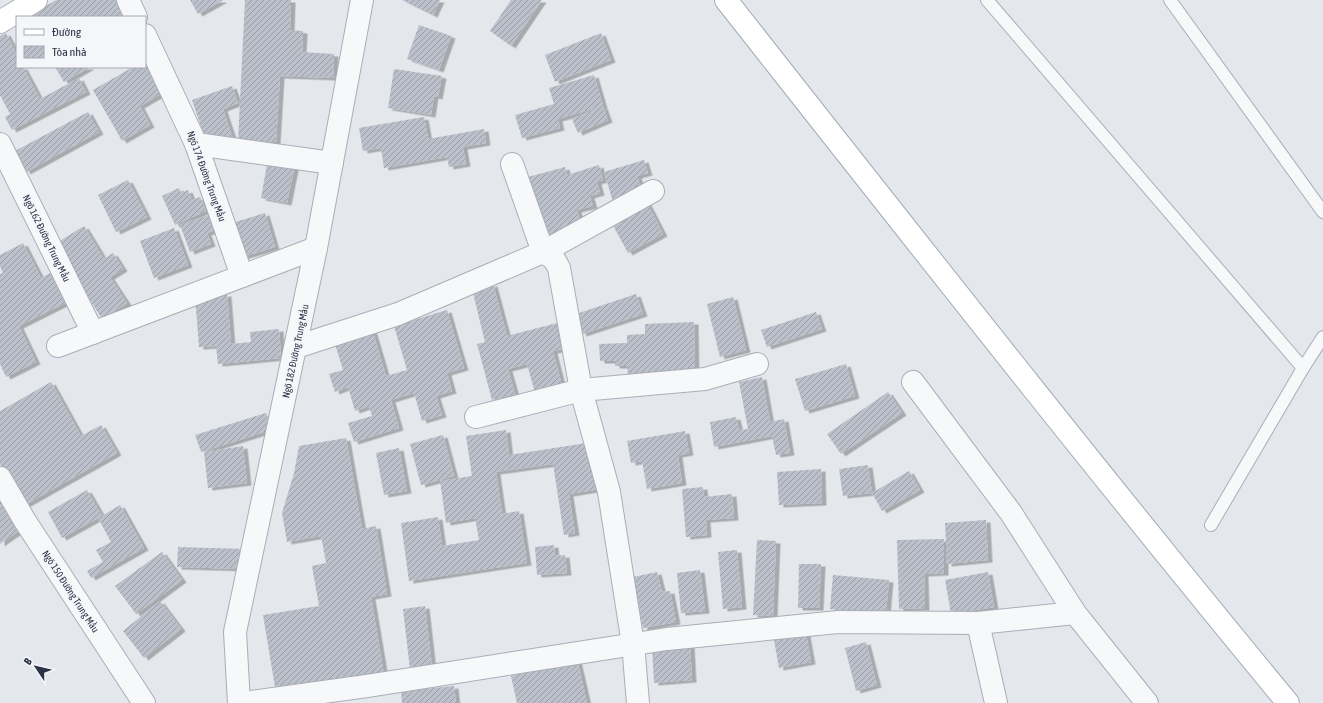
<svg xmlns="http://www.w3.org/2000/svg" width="1323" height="703" viewBox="0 0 1323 703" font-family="'Asap Condensed',sans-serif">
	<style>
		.building { fill: url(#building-hatch); filter: url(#shadow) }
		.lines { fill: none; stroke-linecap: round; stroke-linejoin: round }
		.lane-casing { stroke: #a9aeb7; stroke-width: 14 }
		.street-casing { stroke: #a9aeb7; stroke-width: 24 }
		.secondary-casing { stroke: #a9aeb7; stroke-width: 24 }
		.primary-casing { stroke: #a3abb8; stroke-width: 24 }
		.lane { stroke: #f7f8fa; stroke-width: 12 }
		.street { stroke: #f7f8fa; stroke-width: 22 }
		.secondary { stroke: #fff; stroke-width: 22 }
		.primary { stroke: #fff; stroke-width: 22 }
		.labels { text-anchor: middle; stroke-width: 3.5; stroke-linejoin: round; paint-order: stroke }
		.street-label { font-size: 10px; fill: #2b3445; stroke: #f4f6f9 }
	</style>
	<defs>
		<pattern id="building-hatch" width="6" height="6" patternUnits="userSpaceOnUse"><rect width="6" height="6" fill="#bbc0ca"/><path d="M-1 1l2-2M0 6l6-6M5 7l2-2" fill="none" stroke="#989da6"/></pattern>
		<filter id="shadow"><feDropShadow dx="4.5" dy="2.5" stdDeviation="0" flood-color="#0004"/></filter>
	</defs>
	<rect width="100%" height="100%" fill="#e4e7ec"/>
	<g class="building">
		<path d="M 56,0 L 122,0 L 132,17 L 27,17 Z"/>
		<path d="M 190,0 L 223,0 L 198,14 Z"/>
		<path d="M 245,0 L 291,0 L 290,30 L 303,31 L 302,52 L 334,54 L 333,78 L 280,76 L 276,142 L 238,141 Z"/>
		<path d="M 402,0 L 440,0 L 433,15 Z"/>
		<path d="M 511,0 L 542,0 L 511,46 L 490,31 Z"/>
		<path d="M 419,25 L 451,36 L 439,70 L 407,59 Z"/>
		<path d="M 6,33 L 17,55 L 17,67 L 23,67 L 40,99 L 79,78 L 86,92 L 12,130 L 5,117 L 10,114 L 0,95 L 0,36 Z"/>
		<path d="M 601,33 L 611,60 L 555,82 L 545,55 Z"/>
		<path d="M 145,60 L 166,91 L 140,106 L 150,125 L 122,141 L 93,90 L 133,67 L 145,67 Z"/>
		<path d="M 55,67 L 90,67 L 64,82 Z"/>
		<path d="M 394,69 L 442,76 L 438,97 L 434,96 L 431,115 L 388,108 Z"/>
		<path d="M 594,75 L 603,106 L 608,120 L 578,133 L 572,119 L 603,106 L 558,119 L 560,128 L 522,138 L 515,115 L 554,104 L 549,88 Z"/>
		<path d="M 232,86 L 238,103 L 223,109 L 233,139 L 204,135 L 192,100 Z"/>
		<path d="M 88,112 L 99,132 L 26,172 L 15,151 Z"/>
		<path d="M 424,117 L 428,139 L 484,129 L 486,143 L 463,147 L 466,164 L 449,167 L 447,157 L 384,168 L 381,148 L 363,151 L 359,128 Z"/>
		<path d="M 268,159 L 295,164 L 287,203 L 261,198 Z"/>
		<path d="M 644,160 L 648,173 L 637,176 L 640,184 L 634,185 L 637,195 L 613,202 L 604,172 Z"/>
		<path d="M 599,165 L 603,180 L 597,182 L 600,193 L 590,196 L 593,206 L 577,210 L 582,227 L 545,238 L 528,177 L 565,167 L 567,175 Z"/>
		<path d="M 128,180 L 147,217 L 116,232 L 98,195 Z"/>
		<path d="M 179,188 L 181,193 L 188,190 L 192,200 L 200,197 L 206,211 L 175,225 L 162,196 Z"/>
		<path d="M 646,201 L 663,234 L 628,253 L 610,220 Z"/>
		<path d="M 265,213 L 275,247 L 242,257 L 232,223 Z"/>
		<path d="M 211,214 L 216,230 L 207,233 L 211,244 L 190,252 L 180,225 Z"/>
		<path d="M 84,226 L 104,259 L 113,253 L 123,269 L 110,277 L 127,303 L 102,319 L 55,244 Z"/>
		<path d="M 174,228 L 188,265 L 154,278 L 140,241 Z"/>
		<path d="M 23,243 L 41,278 L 56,270 L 71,300 L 19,326 L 36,362 L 6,377 L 0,364 L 0,274 L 3,273 L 0,266 L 0,255 Z"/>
		<path d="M 493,284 L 507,336 L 557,323 L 564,349 L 553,351 L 562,386 L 535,393 L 527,364 L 508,369 L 515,394 L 492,400 L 477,344 L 485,342 L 472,289 Z"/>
		<path d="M 227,294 L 231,344 L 251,342 L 250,332 L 279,329 L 281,358 L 218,364 L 216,346 L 199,347 L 195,297 Z"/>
		<path d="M 636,294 L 643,314 L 582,334 L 576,314 Z"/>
		<path d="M 733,297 L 746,350 L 720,357 L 707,304 Z"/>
		<path d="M 447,310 L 464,368 L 447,373 L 452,391 L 436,396 L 442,415 L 422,421 L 414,393 L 391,400 L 399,428 L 354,442 L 348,423 L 372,416 L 369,406 L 355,411 L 348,387 L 335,392 L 329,374 L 343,370 L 334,341 L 372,329 L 386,376 L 407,370 L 394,326 Z"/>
		<path d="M 816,312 L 822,329 L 767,347 L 761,330 Z"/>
		<path d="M 694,322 L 695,372 L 628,375 L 627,366 L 615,366 L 615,361 L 600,361 L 599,344 L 627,343 L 627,335 L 645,334 L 645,324 Z"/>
		<path d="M 846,364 L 855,396 L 805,411 L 795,379 Z"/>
		<path d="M 762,377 L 770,422 L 784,419 L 790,453 L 776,455 L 772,436 L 714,447 L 710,422 L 736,417 L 739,430 L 748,429 L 739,382 Z"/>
		<path d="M 51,382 L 81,436 L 101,425 L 117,453 L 23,506 L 0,464 L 0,411 Z"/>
		<path d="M 888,392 L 902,413 L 841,454 L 827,434 Z"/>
		<path d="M 266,413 L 271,430 L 201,452 L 195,435 Z"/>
		<path d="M 506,430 L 509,455 L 593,442 L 600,489 L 569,494 L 575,533 L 564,535 L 553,464 L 496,472 L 502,514 L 519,511 L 527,563 L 409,581 L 401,523 L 438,517 L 442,546 L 479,540 L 475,518 L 446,523 L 440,481 L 472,476 L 466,436 Z"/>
		<path d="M 685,431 L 689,453 L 678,455 L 682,483 L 647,489 L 642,461 L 631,463 L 627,441 Z"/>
		<path d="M 443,435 L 454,476 L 421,485 L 410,444 Z"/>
		<path d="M 346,438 L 362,529 L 376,526 L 387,594 L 371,597 L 384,675 L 276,693 L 263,615 L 319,606 L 312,566 L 326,563 L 321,536 L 287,542 L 282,513 L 294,473 L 299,446 Z"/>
		<path d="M 243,446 L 247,483 L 208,488 L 204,452 Z"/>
		<path d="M 399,448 L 407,491 L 384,495 L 376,453 Z"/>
		<path d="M 868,465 L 872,493 L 843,496 L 839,469 Z"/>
		<path d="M 821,469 L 822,503 L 779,505 L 777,472 Z"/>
		<path d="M 909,471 L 920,490 L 882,511 L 872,493 Z"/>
		<path d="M 0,487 L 27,525 L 0,544 Z"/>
		<path d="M 703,487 L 704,497 L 732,494 L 734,518 L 706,520 L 707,535 L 686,537 L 682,489 Z"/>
		<path d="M 87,490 L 102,516 L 120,505 L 144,548 L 91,578 L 87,571 L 103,562 L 96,550 L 111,542 L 98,518 L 62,538 L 48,512 Z"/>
		<path d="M 986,520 L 988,560 L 947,564 L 945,523 Z"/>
		<path d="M 944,539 L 944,573 L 924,574 L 925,608 L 899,609 L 897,540 Z"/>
		<path d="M 757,540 L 776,541 L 773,616 L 753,615 Z"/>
		<path d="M 554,545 L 555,556 L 565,555 L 567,573 L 537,575 L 535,547 Z"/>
		<path d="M 178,547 L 244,549 L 244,569 L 177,567 Z"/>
		<path d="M 737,550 L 742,607 L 723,609 L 718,552 Z"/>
		<path d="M 162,552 L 182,580 L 136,614 L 115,586 Z"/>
		<path d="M 799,564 L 821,564 L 819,608 L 798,608 Z"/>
		<path d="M 700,570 L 705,611 L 681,613 L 677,573 Z"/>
		<path d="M 657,572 L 662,592 L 670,591 L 676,622 L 643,628 L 633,577 Z"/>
		<path d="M 988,572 L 994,607 L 951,614 L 945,580 Z"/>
		<path d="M 833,575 L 889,580 L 886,613 L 830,609 Z"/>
		<path d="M 160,601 L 181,629 L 144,658 L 123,631 Z"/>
		<path d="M 425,606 L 432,667 L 410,670 L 403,609 Z"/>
		<path d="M 805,628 L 811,662 L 779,668 L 773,634 Z"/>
		<path d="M 866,642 L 877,685 L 856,691 L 845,648 Z"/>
		<path d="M 690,644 L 692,680 L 654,683 L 652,647 Z"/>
		<path d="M 577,659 L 587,703 L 517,703 L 511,676 Z"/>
		<path d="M 454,686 L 456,703 L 402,703 L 401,691 Z"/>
	</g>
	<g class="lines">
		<g class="lane-casing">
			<g id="lane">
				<path d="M 987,0 L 1303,368"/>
				<path d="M 1170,0 L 1323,212"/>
				<path d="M 1211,525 L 1303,368 L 1323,337"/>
			</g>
		</g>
		<g class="street-casing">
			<g id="street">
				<path d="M 128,0 L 136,17"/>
				<path d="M 145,35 L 196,144 L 242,276"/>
				<path d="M 0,144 L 93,333"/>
				<path d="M 196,144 L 332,163"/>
				<path d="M 512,164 L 543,252 L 653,191"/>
				<path d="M 58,346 L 316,248"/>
				<path d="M 296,347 L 398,314 L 543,252 L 554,259 L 559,268 L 581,390 L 609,492 L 633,644 L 638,703"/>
				<path d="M 913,382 L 1011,513 L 1075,613 L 1147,703"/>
				<path d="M 476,417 L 581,390 L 705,379 L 757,364"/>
				<path d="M 0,478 L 25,521 L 144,703"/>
				<path d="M 978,623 L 996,703"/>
				<path d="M 239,703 L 235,632 L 316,248 L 362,0"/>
				<path d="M 244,703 L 367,686 L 667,639 L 838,622 L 978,623 L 1075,613"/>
			</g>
		</g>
		<g class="secondary-casing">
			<path id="secondary" d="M 0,22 L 36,0"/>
		</g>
		<g class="primary-casing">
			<path id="primary" d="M 726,0 C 912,236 1097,472 1288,703"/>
		</g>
		<use href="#lane" class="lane"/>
		<use href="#street" class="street"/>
		<use href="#secondary" class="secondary"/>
		<use href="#primary" class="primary"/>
	</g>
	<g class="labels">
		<g class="street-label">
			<text transform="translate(207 176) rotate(70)" y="4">Ngõ 174 Đường Trung Mầu</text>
			<text transform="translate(47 238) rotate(64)" y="4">Ngõ 162 Đường Trung Mầu</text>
			<text transform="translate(295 351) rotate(-78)" y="4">Ngõ 182 Đường Trung Mầu</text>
			<text transform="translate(71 591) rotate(57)" y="4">Ngõ 150 Đường Trung Mầu</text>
		</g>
	</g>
	<rect x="16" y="16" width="130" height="52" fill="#f4f6f9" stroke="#a4a8b1"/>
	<rect x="24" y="29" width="20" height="6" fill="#ffffff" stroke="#a4a8b1"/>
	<text x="52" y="36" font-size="12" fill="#2b3445">Đường</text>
	<rect x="24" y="46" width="20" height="12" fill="url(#building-hatch)" stroke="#a4a8b1"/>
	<text x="52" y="56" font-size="12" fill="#2b3445">Tòa nhà</text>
	<g transform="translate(36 667) rotate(305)" stroke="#f4f6f9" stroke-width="3" paint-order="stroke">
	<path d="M0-3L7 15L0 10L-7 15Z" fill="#2b3445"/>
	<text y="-6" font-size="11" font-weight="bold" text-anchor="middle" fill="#2b3445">B</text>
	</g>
</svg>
